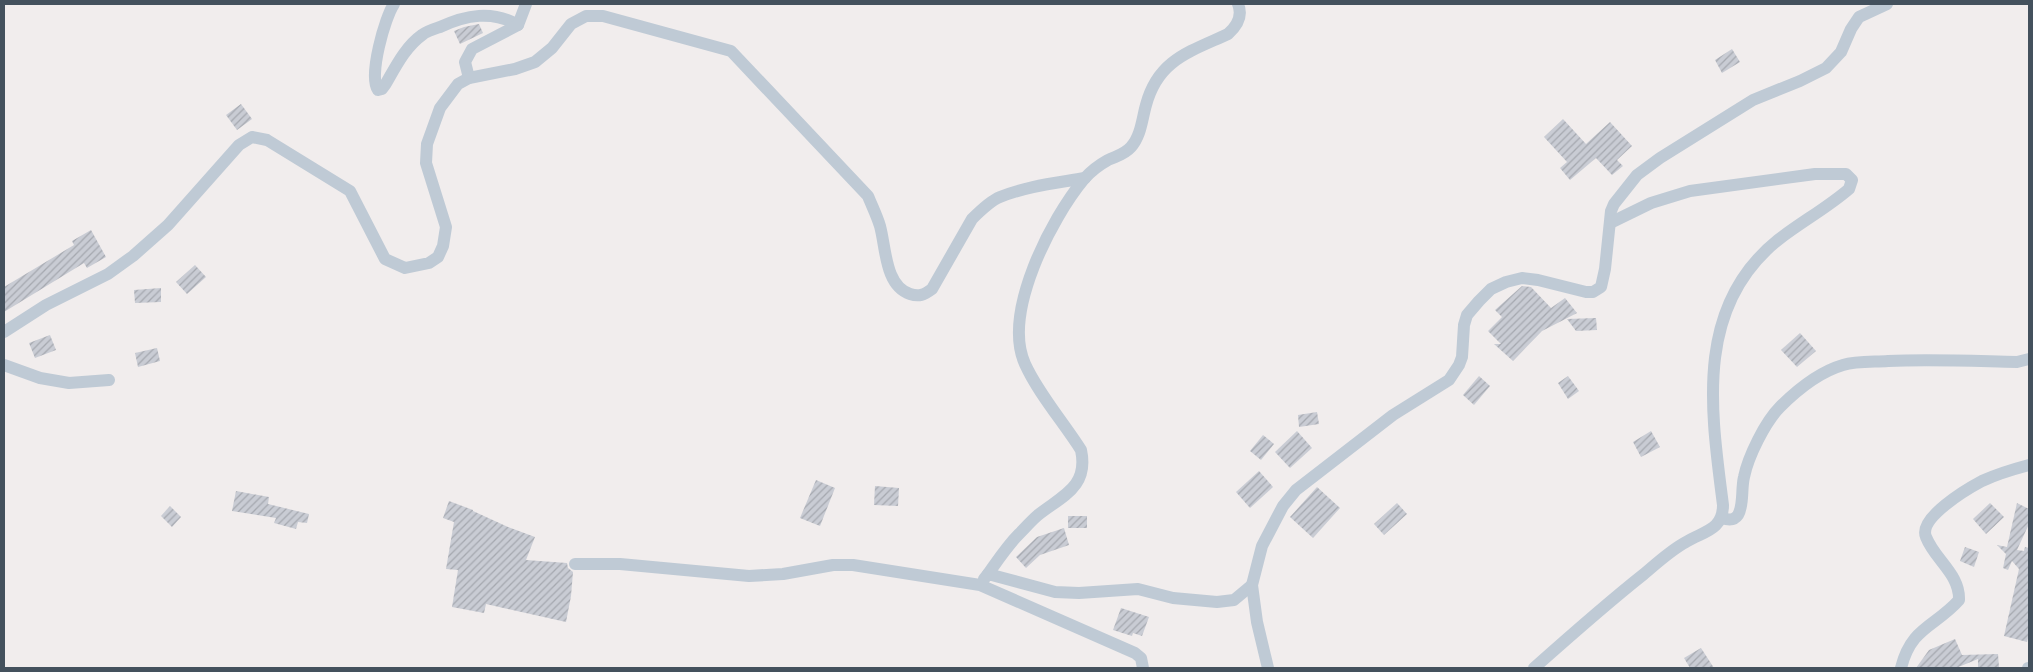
<svg xmlns="http://www.w3.org/2000/svg" width="2033" height="672" viewBox="0 0 2033 672" font-family="Signika,sans-serif">
	<style>
		.building { fill: url(#building-hatch) }
		.lines { fill: none; stroke-linecap: round; stroke-linejoin: round }
		.street { stroke: #bfcad5; stroke-width: 12 }
	</style>
	<defs>
		<pattern id="building-hatch" width="6" height="6" patternUnits="userSpaceOnUse" patternTransform="scale(1.25)"><rect width="6" height="6" fill="#c9ccd4"/><path d="M-1 1l2-2M0 6l6-6M5 7l2-2" fill="none" stroke="#a5a8af"/></pattern>
	</defs>
	<rect width="100%" height="100%" fill="#f1eded"/>
	<g class="building">
		<path d="M 479,24 L 483,33 L 460,44 L 454,31 L 464,27 Z"/>
		<path d="M 1732,49 L 1740,62 L 1722,73 L 1715,60 Z"/>
		<path d="M 241,104 L 252,119 L 237,130 L 226,115 Z"/>
		<path d="M 1563,119 L 1586,144 L 1610,122 L 1632,146 L 1617,160 L 1623,166 L 1612,175 L 1596,158 L 1570,180 L 1560,168 L 1567,162 L 1544,137 Z"/>
		<path d="M 91,230 L 106,257 L 87,268 L 84,263 L 4,312 L 4,287 L 74,245 L 72,241 Z"/>
		<path d="M 195,265 L 206,277 L 187,294 L 176,282 Z"/>
		<path d="M 1522,286 L 1531,287 L 1551,308 L 1565,298 L 1577,313 L 1542,331 L 1513,361 L 1494,344 L 1501,344 L 1488,331 L 1502,317 L 1495,310 Z"/>
		<path d="M 161,288 L 161,302 L 135,303 L 134,290 Z"/>
		<path d="M 1596,318 L 1597,330 L 1576,331 L 1567,319 Z"/>
		<path d="M 1800,333 L 1816,351 L 1797,367 L 1781,350 Z"/>
		<path d="M 50,335 L 56,350 L 35,358 L 29,343 Z"/>
		<path d="M 157,348 L 160,361 L 138,367 L 135,353 Z"/>
		<path d="M 1479,376 L 1490,386 L 1474,405 L 1463,395 Z"/>
		<path d="M 1568,376 L 1579,391 L 1568,399 L 1558,383 Z"/>
		<path d="M 1317,412 L 1319,424 L 1299,427 L 1298,415 Z"/>
		<path d="M 1297,431 L 1312,448 L 1290,468 L 1275,452 Z"/>
		<path d="M 1651,431 L 1660,447 L 1641,457 L 1633,442 Z"/>
		<path d="M 1263,435 L 1274,444 L 1261,460 L 1250,451 Z"/>
		<path d="M 1259,471 L 1273,487 L 1250,508 L 1236,492 Z"/>
		<path d="M 816,480 L 835,488 L 820,526 L 800,518 Z"/>
		<path d="M 875,486 L 899,488 L 898,506 L 874,505 Z"/>
		<path d="M 1317,487 L 1340,508 L 1313,538 L 1290,517 Z"/>
		<path d="M 236,491 L 269,497 L 268,504 L 309,514 L 307,523 L 298,522 L 296,529 L 274,523 L 276,518 L 232,511 Z"/>
		<path d="M 449,501 L 473,510 L 473,511 L 508,527 L 535,537 L 526,560 L 567,563 L 568,568 L 573,572 L 571,596 L 566,622 L 486,604 L 484,613 L 452,607 L 458,570 L 446,569 L 454,522 L 443,518 Z"/>
		<path d="M 1397,503 L 1407,514 L 1384,535 L 1374,524 Z"/>
		<path d="M 1990,503 L 2004,517 L 1986,534 L 1973,519 Z"/>
		<path d="M 2017,503 L 2029,509 L 2029,524 L 2017,550 L 2024,551 L 2025,547 L 2029,548 L 2029,634 L 2027,642 L 2004,636 L 2019,569 L 2012,561 L 2008,570 L 2003,568 L 2006,554 L 1997,545 L 2007,547 Z"/>
		<path d="M 170,506 L 181,517 L 172,527 L 161,516 Z"/>
		<rect x="1068" y="516" width="19" height="12"/>
		<path d="M 1064,528 L 1069,545 L 1040,555 L 1026,568 L 1016,557 L 1037,537 Z"/>
		<path d="M 1965,547 L 1979,552 L 1974,567 L 1960,561 Z"/>
		<path d="M 1121,608 L 1149,617 L 1142,636 L 1133,633 L 1132,636 L 1113,630 Z"/>
		<path d="M 1955,639 L 1962,655 L 1998,654 L 1999,667 L 1978,668 L 1978,659 L 1956,668 L 1916,668 L 1929,650 Z"/>
		<path d="M 1701,648 L 1714,668 L 1690,668 L 1684,658 Z"/>
	</g>
	<g class="lines">
		<g class="street">
			<path d="M 394,4 C 385,17 368,77 378,90 L 382,89 L 385,85 C 395,68 405,47 422,35 C 427,31 434,29 440,27 C 466,15 492,10 518,25"/>
			<path d="M 469,78 L 465,62 L 472,49 L 518,25 L 526,4"/>
			<path d="M 4,332 L 46,305 L 108,274 L 133,256 L 168,225 L 239,145 L 252,137 L 267,140 L 350,191 L 385,259 L 405,268 L 429,263 L 438,257 L 443,246 L 446,227 L 426,163 L 427,144 L 440,108 L 458,84 L 469,78 L 515,69 L 535,62 L 552,48 L 571,24 L 586,16 L 603,16 L 731,51 L 868,196 C 872,206 877,216 880,226 C 886,248 885,286 910,294 C 919,297 924,295 932,289 L 972,219 C 980,211 990,201 1000,197 C 1027,186 1057,183 1085,178"/>
			<path d="M 4,365 L 40,378 L 69,383 L 109,380"/>
			<path d="M 1722,518 C 1728,520 1734,521 1738,515 C 1744,505 1741,489 1744,477 C 1748,457 1765,422 1780,407 C 1797,390 1819,372 1843,365 C 1856,361 1873,362 1888,361 C 1931,359 1973,361 2017,362 L 2029,359"/>
			<path d="M 575,564 L 620,564 L 749,576 L 783,574 L 833,565 L 853,565 L 980,585 L 1135,653 L 1141,658 L 1143,668"/>
			<path d="M 988,574 C 998,560 1007,546 1019,534 C 1025,528 1031,521 1038,515 C 1062,496 1089,487 1081,450 C 1064,423 1038,393 1025,364 C 1002,313 1051,219 1084,179 C 1091,171 1099,165 1108,160 C 1116,156 1124,155 1131,147 C 1141,136 1142,119 1146,105 C 1158,60 1189,52 1228,34 C 1237,26 1243,16 1238,4"/>
			<path d="M 984,579 L 988,574 L 1055,592 L 1079,593 L 1138,589 L 1173,598 L 1217,602 L 1234,600 L 1252,585"/>
			<path d="M 1268,668 L 1257,622 L 1252,585 L 1262,546 L 1283,506 L 1296,490 L 1393,415 L 1449,380 L 1459,365 L 1462,357 L 1464,325 L 1467,315 L 1479,301 L 1491,289 L 1506,282 L 1522,278 L 1538,280 L 1586,292 L 1593,292 L 1601,287 L 1605,269 L 1611,211 L 1614,204 L 1637,175 L 1660,158 L 1753,100 L 1800,81 L 1826,68 L 1841,52 L 1851,29 L 1859,17 L 1887,4"/>
			<path d="M 1534,668 C 1570,636 1606,604 1644,574 C 1657,563 1671,550 1686,542 C 1704,531 1723,530 1723,505 C 1711,411 1694,307 1778,240 C 1801,222 1827,208 1849,189 L 1852,180 L 1846,174 L 1815,174 L 1690,191 L 1651,203 L 1610,223"/>
			<path d="M 1901,668 C 1911,627 1935,627 1959,600 C 1960,574 1935,560 1926,537 C 1918,518 1967,489 1982,481 C 1997,474 2014,469 2029,465"/>
			<path d="M 2028,668 L 2029,668"/>
		</g>
	</g>
	<rect width="2033" height="672" fill="none" stroke="#44515d" stroke-width="10"/>
</svg>
